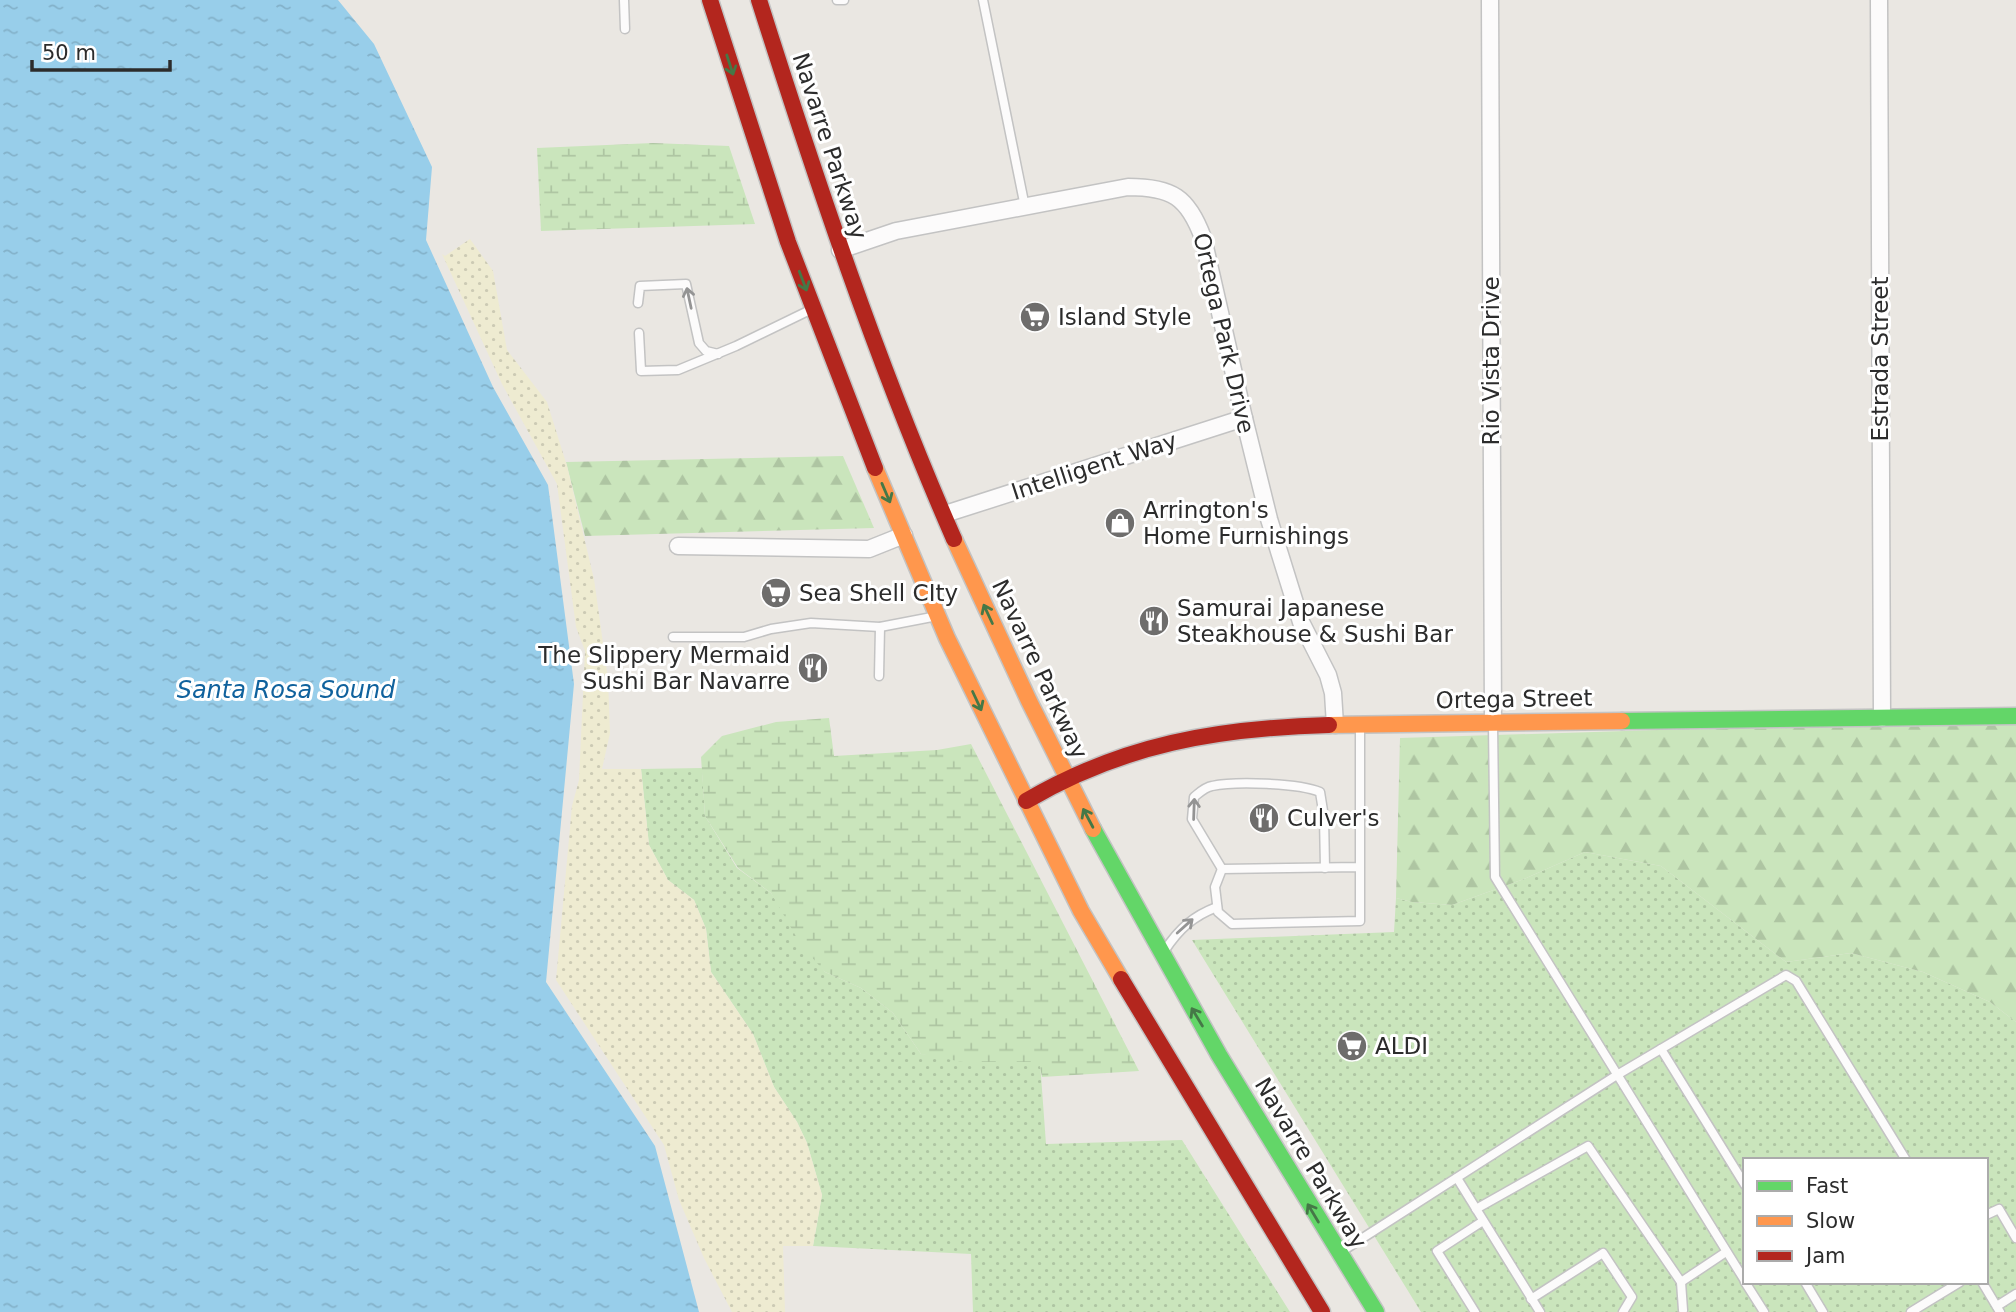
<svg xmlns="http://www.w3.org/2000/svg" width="2016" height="1312" viewBox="0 0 2016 1312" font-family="'DejaVu Sans',sans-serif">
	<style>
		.grass { fill: url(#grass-dots); fill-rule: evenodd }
		.forest { fill: url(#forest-firs) }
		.wetland { fill: url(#wetland-marsh) }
		.sand { fill: url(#sand-dots) }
		.water { fill: url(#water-ripples) }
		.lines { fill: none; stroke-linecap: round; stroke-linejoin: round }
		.lane-casing { stroke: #c3c3c3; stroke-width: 11 }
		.street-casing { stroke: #c3c3c3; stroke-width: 19 }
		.fast-casing { stroke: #c3c3c3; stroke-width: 19 }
		.slow-casing { stroke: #c3c3c3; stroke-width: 19 }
		.jam-casing { stroke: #c3c3c3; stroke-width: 19 }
		.lane { stroke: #fcfbfb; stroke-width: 8 }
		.street { stroke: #fcfbfb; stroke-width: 16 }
		.fast { stroke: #63d668; stroke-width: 16 }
		.slow { stroke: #ff974d; stroke-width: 16 }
		.jam { stroke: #b3261e; stroke-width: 16 }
		.oneway { stroke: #457847 }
		.oneway2 { stroke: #949494 }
		.labels { text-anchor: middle; stroke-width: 6; stroke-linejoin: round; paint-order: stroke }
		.street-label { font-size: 23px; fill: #2c2c2c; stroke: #fff }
		.poi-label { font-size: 23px; fill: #2c2c2c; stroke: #fff; text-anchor: start }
		.water-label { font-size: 24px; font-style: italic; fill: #10629d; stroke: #fff }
	</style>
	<defs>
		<pattern id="grass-dots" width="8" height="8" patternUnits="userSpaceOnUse" patternTransform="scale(1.75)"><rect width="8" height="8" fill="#cae5bc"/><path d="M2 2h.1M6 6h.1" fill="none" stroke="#aec5a2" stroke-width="1.8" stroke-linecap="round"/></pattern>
		<pattern id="forest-firs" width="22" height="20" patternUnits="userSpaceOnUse" patternTransform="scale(1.75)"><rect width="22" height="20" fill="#cae5bc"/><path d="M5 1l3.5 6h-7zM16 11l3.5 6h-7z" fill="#aec5a2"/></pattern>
		<pattern id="wetland-marsh" width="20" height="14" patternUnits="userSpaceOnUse" patternTransform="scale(1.75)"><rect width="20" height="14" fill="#cae5bc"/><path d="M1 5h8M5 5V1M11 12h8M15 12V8" fill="none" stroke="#aec5a2"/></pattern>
		<pattern id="sand-dots" width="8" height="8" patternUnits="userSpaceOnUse" patternTransform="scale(1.75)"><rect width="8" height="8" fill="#eeebd1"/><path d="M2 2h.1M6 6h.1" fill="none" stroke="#cccab4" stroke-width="1.8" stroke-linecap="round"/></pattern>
		<pattern id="water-ripples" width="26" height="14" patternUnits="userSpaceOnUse" patternTransform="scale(1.75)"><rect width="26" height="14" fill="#98ceea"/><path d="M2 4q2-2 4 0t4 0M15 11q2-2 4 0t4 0" fill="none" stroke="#83b1c9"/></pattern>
	</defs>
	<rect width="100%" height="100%" fill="#eae7e2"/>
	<g class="grass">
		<path d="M 702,768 L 705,816 L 737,868 L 771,893 L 825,972 L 861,988 L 893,1013 L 921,1054 L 1040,1062 L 1046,1144 L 1182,1140 L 1290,1312 L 973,1312 L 971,1254 L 813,1246 L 822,1195 L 807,1143 L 797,1122 L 774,1087 L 753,1034 L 711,972 L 706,929 L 694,900 L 668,880 L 649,845 L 641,769 Z"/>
		<path d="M 1585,852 L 1661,866 L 1786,962 L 1851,953 L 1923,972 L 1990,1002 L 2016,1022 L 2016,1312 L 1421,1312 L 1192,940 L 1394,932 L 1396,898 L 1412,902 L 1452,905 L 1524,879 ZM 1745,1160 L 1986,1160 L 1986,1282 L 1745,1282 Z"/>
	</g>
	<g class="forest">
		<path d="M 843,456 L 874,528 L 585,536 L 566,462 Z"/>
		<path d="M 2016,725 L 2016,1022 L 1990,1002 L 1923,972 L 1851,953 L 1786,962 L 1661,866 L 1585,852 L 1524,879 L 1452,905 L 1412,902 L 1396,898 L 1400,738 L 1656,730 Z"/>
	</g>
	<g class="wetland">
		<path d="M 653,143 L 729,146 L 755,224 L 541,231 L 537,148 Z"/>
		<path d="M 829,718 L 834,756 L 937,750 L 971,744 L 1139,1071 L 1042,1077 L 1039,1062 L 963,1062 L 921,1054 L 893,1013 L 861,988 L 825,972 L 801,945 L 771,893 L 738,868 L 705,816 L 701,757 L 722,736 L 776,722 Z"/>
	</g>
	<path class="sand" d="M 470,239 L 493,271 L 507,350 L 547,402 L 567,466 L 594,579 L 608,679 L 610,733 L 602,769 L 641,769 L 649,845 L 668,880 L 694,900 L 706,929 L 711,972 L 753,1034 L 774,1087 L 797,1122 L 807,1143 L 822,1195 L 813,1246 L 783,1246 L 785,1312 L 732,1312 L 704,1258 L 679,1200 L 664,1145 L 556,980 L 572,806 L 579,780 L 585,651 L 576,627 L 557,484 L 502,384 L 442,254 L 445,256 Z"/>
	<path class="water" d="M 0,0 L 338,0 L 374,44 L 432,167 L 426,240 L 493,387 L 548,485 L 574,684 L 546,982 L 655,1146 L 699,1312 L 0,1312 Z"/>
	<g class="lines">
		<g class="lane-casing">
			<g id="lane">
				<path d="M 624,0 L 625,29"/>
				<path d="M 837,0 L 844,0"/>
				<path d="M 983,0 L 1025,207"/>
				<path d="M 638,303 L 640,286 L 686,284 L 699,343 L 706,351 L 718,354"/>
				<path d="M 639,333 L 641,371 L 678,370 L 736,346 L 808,311"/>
				<path d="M 673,637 L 744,637 L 771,629 L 811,623 L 880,627 L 932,617"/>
				<path d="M 879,676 L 880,627"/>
				<path d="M 1493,725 L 1495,877 L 1745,1281"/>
				<path d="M 1360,727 L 1360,921 L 1232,924 L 1218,912 L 1215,887 L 1222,869 L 1360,867"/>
				<path d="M 1222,869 L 1192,819 L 1194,797 C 1199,793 1205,787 1212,786 C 1235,781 1299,783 1320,792 L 1324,817 L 1325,868"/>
				<path d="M 1165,950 C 1179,929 1193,916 1217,907"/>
				<path d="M 1661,1049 L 1745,1185"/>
				<path d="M 1457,1178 L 1540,1312"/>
				<path d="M 1476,1209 L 1588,1146 L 1681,1282 L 1683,1310"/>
				<path d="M 1986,1215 L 1999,1209 L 2016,1238"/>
				<path d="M 1344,1250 L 1617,1075 L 1786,975 L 1796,981 L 1906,1160"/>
				<path d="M 1681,1282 L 1726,1252"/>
				<path d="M 1745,1282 L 1764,1312"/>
				<path d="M 1805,1282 L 1823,1312"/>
				<path d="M 1982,1282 L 2000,1312"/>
				<path d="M 1531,1299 L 1603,1253 L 1632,1297 L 1623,1312"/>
				<path d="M 1997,1306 L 2016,1294"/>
				<path d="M 1475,1312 L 1437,1251 L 1483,1221"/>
				<path d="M 1911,1312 L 1960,1282"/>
			</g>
		</g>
		<g class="street-casing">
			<g id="street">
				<path d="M 1490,0 L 1493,722"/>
				<path d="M 1879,0 L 1882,718"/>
				<path d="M 840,250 L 896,231 L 1128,187 C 1172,187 1188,197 1203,238 L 1244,418 L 1269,519 L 1301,622 L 1328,675 L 1333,693 L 1335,725"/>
				<path d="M 945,514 L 1244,418"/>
				<path d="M 678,546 L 869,549 L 904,535"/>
			</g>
		</g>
		<g class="fast-casing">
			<g id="fast">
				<path d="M 1622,721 L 2016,716"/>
				<path d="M 1093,829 L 1219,1055 L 1376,1312"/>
			</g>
		</g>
		<g class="slow-casing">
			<g id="slow">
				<path d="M 875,468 L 947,638 L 1081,911 L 1121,979"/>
				<path d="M 954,539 L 1029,701 L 1093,829"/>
				<path d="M 1329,725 L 1622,721"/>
			</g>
		</g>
		<g class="jam-casing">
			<g id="jam">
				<path d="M 710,0 L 788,242 L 875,468"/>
				<path d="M 759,0 C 817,183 877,363 954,539"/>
				<path d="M 1026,801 C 1123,744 1218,728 1329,725"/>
				<path d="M 1121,979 L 1322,1312"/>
			</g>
		</g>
		<use href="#lane" class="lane"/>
		<use href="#street" class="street"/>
		<use href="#fast" class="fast"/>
		<use href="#slow" class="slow"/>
		<use href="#jam" class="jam"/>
	</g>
	<defs><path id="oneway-shaft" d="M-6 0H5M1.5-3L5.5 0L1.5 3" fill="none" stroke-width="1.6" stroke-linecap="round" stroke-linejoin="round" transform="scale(1.75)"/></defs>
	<g class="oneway">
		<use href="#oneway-shaft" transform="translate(730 65) rotate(72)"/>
		<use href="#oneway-shaft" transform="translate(803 281) rotate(69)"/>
		<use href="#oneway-shaft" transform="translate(886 493) rotate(67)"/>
		<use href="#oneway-shaft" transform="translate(988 614) rotate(-115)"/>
		<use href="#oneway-shaft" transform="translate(977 701) rotate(65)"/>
		<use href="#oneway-shaft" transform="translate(1088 818) rotate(-118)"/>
		<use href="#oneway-shaft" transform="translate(1197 1017) rotate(-121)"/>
		<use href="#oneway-shaft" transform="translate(1313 1213) rotate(-121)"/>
	</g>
	<g class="oneway2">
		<use href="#oneway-shaft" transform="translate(689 298) rotate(-102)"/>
		<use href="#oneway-shaft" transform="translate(1194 809) rotate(-88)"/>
		<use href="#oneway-shaft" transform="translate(1185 926) rotate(-42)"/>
	</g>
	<defs>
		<g id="supermarket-disc" transform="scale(1.575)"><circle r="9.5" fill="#6e6d6c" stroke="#fff"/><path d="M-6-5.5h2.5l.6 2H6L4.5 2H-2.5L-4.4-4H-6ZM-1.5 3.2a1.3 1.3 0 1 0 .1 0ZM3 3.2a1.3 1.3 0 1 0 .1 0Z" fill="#fff"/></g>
		<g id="shop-disc" transform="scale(1.575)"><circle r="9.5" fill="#6e6d6c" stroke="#fff"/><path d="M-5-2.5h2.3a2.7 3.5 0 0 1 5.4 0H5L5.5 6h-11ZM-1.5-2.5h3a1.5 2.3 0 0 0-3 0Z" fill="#fff"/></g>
		<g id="restaurant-disc" transform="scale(1.575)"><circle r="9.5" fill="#6e6d6c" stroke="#fff"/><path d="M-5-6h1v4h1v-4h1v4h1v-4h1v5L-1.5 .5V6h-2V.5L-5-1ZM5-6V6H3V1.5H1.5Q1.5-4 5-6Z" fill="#fff"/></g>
	</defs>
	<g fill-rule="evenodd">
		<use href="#supermarket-disc" x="1035" y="317"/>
		<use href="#shop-disc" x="1120" y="523"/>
		<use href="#supermarket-disc" x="776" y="593"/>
		<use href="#restaurant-disc" x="1154" y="621"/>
		<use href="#restaurant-disc" x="813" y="668"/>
		<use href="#restaurant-disc" x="1264" y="818"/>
		<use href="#supermarket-disc" x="1352" y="1046"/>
	</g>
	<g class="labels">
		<g class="street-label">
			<text transform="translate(830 146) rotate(72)" y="8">Navarre Parkway</text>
			<text transform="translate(1224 333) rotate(77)" y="8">Ortega Park Drive</text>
			<text transform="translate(1880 359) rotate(-90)" y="8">Estrada Street</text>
			<text transform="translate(1491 361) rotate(-90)" y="8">Rio Vista Drive</text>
			<text transform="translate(1094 466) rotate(-18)" y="8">Intelligent Way</text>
			<text transform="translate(1040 669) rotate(65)" y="8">Navarre Parkway</text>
			<text transform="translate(1514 699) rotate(-1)" y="8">Ortega Street</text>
			<text transform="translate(1311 1163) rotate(59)" y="8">Navarre Parkway</text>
		</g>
		<g class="poi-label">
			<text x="1058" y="325">Island Style</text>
			<text x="1143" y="518">Arrington's<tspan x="1143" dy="26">Home Furnishings</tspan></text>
			<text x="799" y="601">Sea Shell CIty</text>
			<text x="1177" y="616">Samurai Japanese<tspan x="1177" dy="26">Steakhouse &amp; Sushi Bar</tspan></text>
			<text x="790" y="663" text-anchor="end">The Slippery Mermaid<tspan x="790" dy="26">Sushi Bar Navarre</tspan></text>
			<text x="1287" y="826">Culver's</text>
			<text x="1375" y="1054">ALDI</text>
		</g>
		<g class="water-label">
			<text x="286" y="698">Santa Rosa Sound</text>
		</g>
	</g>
	<rect x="1743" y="1158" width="245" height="126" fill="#ffffff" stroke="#ababab" stroke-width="2"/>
	<rect x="1757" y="1181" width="35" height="10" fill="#63d668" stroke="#ababab" stroke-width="2"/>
	<text x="1806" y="1193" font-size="21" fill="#2c2c2c">Fast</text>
	<rect x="1757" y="1216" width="35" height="10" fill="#ff974d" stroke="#ababab" stroke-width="2"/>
	<text x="1806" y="1228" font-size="21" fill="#2c2c2c">Slow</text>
	<rect x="1757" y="1251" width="35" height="10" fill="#b3261e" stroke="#ababab" stroke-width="2"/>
	<text x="1806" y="1263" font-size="21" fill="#2c2c2c">Jam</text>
	<path d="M32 60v10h138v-10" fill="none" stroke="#2c2c2c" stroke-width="3.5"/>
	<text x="42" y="60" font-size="21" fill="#2c2c2c" stroke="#ffffff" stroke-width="5" paint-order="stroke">50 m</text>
</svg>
